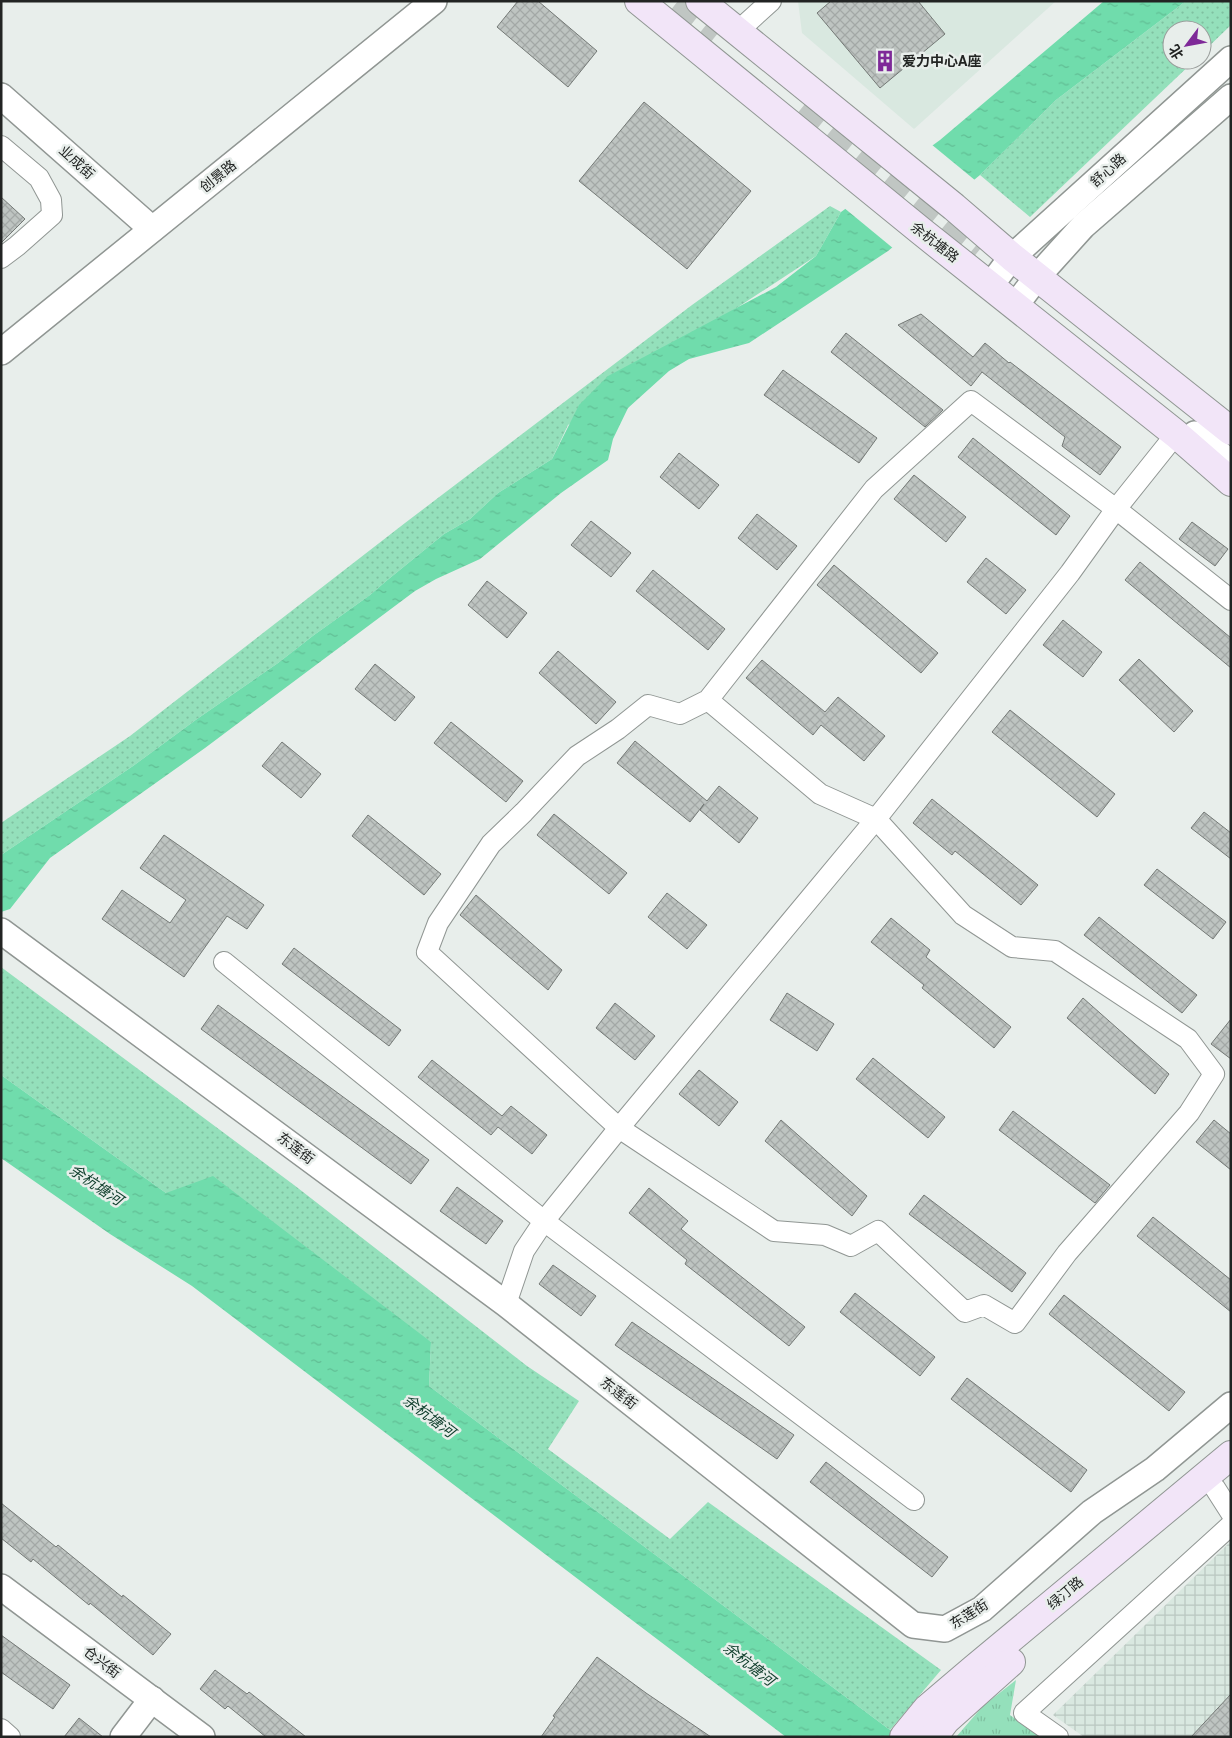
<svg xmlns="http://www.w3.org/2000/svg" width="1232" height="1738" viewBox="0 0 1232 1738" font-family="Roboto,'Noto Sans SC',sans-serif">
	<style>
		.built { fill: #d9e8e0 }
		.industrial { fill: url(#industrial-grid) }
		.grass { fill: url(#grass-dots) }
		.park { fill: url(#park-tufts) }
		.water { fill: url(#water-ripples) }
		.pier { fill: #e8eeeb }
		.building { fill: url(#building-cross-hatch); stroke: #747976 }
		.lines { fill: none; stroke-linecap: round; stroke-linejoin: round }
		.tertiary-tunnel { stroke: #c0c6c3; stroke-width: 25; stroke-dasharray: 25 12; stroke-linecap: butt }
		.minor-casing { stroke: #909693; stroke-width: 22 }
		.tertiary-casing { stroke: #909693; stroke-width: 28 }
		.secondary-casing { stroke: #909693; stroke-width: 30 }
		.minor { stroke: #fff; stroke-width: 20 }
		.tertiary { stroke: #fff; stroke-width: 25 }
		.secondary { stroke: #f2e5f8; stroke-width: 28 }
		.labels { text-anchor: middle; stroke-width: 5; stroke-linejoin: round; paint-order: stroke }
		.poi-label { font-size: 14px; font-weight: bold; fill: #222423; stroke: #e8eeeb; text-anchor: start }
		.street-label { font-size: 14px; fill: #222423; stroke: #e8eeeb }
		.water-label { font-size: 15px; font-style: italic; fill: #0e3d2b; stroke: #e8eeeb }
	</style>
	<defs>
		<pattern id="industrial-grid" width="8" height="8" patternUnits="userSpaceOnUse" patternTransform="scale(1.25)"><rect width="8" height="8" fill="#d9e8e0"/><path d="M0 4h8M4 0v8" fill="none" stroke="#bac7c0"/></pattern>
		<pattern id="grass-dots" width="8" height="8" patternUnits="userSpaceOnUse" patternTransform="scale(1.25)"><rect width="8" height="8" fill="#94e0bb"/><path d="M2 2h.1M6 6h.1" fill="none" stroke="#7fc0a0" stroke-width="1.8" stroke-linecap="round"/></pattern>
		<pattern id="park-tufts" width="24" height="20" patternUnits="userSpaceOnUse" patternTransform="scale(1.25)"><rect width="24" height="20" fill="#94e0bb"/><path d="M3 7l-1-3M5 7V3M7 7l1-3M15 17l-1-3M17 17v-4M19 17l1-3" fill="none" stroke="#7fc0a0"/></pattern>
		<pattern id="water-ripples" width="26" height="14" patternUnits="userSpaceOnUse" patternTransform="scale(1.25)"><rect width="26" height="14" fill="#70dcac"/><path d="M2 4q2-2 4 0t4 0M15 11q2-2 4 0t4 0" fill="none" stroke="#61bd94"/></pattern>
		<pattern id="building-cross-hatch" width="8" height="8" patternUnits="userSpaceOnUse" patternTransform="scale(1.25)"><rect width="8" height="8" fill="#bec4c1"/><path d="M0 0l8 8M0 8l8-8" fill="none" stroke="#a3a8a6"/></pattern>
	</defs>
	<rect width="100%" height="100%" fill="#e8eeeb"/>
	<path class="built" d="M 798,1 L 1056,1 L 914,129 L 802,33 Z"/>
	<path class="industrial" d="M 1231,1541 L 1231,1737 L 1084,1737 L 1053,1715 Z"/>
	<g class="grass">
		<path d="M 1186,1 L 1231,1 L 1231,25 L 1202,53 L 1202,30 L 1172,30 L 1172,60 L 1195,60 L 1030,217 L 980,175 L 1056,100 Z"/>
		<path d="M 830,206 L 841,212 L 816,256 L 726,315 L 568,425 L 552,459 L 498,493 L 470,519 L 444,534 L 385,582 L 370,595 L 314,635 L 278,663 L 197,719 L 133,766 L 1,855 L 1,823 L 130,736 L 405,523 L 692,305 Z"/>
		<path d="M 1,967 L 294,1185 L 527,1366 L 579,1401 L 548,1449 L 670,1539 L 708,1502 L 941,1670 L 890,1730 L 429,1386 L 431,1342 L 166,1193 L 1,1075 Z"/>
	</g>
	<path class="park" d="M 1016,1680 L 1010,1715 L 1040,1737 L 956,1737 L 983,1706 Z"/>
	<g class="water">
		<path d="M 1104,1 L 1186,1 L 1056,100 L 980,175 L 888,251 L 749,343 L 689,359 L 669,371 L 628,408 L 613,439 L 608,460 L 561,493 L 480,559 L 436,579 L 415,591 L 205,748 L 50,858 L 10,909 L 1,912 L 1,855 L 133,766 L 197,719 L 278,663 L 314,635 L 370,595 L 385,582 L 444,534 L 470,519 L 498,493 L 552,459 L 579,405 L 608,376 L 776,287 L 816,256 L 841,212 L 940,140 Z"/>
		<path d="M 1,1075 L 166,1193 L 213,1176 L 431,1342 L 429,1386 L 890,1730 L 906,1737 L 786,1737 L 192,1286 L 110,1234 L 1,1158 Z"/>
	</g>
	<path class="pier" d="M 931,144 L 976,181 L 894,249 L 843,207 Z"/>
	<g class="building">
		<path d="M 518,1 L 538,1 L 597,51 L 568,87 L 497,27 Z"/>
		<path d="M 831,1 L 918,1 L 945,34 L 880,88 L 817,13 Z"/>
		<path d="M 644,102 L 751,191 L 687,269 L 579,181 Z"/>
		<path d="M 1,197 L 25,219 L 1,243 Z"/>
		<path d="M 921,314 L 973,357 L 985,343 L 1009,363 L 1010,362 L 1121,447 L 1100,475 L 1062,446 L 1065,437 L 982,372 L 971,386 L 898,325 Z"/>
		<path d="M 846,333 L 943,410 L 925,427 L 831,352 Z"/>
		<path d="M 783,370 L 877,438 L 859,463 L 764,395 Z"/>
		<path d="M 973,438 L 1070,516 L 1056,535 L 958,457 Z"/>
		<path d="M 679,453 L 719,485 L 699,509 L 660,477 Z"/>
		<path d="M 914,475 L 966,517 L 946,542 L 894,499 Z"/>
		<path d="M 757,514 L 797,546 L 777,570 L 738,538 Z"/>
		<path d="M 591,521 L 631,553 L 611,577 L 571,545 Z"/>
		<path d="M 1192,522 L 1228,549 L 1215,566 L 1179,539 Z"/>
		<path d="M 986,558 L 1026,590 L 1006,614 L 967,582 Z"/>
		<path d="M 1140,562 L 1231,638 L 1231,668 L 1125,580 Z"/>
		<path d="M 834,565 L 938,653 L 921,673 L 817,585 Z"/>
		<path d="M 653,570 L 725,629 L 708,650 L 636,591 Z"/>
		<path d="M 487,581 L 527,613 L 507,638 L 468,605 Z"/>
		<path d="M 1063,620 L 1102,652 L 1083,677 L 1043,645 Z"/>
		<path d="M 558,651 L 616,702 L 596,724 L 539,673 Z"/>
		<path d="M 1139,659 L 1193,711 L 1174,732 L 1119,680 Z"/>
		<path d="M 762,660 L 825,712 L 838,697 L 885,736 L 864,761 L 821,725 L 813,735 L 746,678 Z"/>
		<path d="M 375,664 L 415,697 L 395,721 L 355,689 Z"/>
		<path d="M 1010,710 L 1115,794 L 1097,817 L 992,732 Z"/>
		<path d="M 451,722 L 523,781 L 506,802 L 434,743 Z"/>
		<path d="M 635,741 L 707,801 L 719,786 L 758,818 L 739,843 L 700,810 L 704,804 L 690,822 L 617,763 Z"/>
		<path d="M 282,742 L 321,774 L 301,798 L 262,766 Z"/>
		<path d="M 932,799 L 1038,885 L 1021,905 L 955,851 L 952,855 L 913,823 Z"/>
		<path d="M 1204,812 L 1231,833 L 1231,859 L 1191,828 Z"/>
		<path d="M 554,814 L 627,873 L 609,894 L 537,835 Z"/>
		<path d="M 368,815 L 441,874 L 424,895 L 352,836 Z"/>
		<path d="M 164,835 L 264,905 L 247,929 L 227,916 L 184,977 L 102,919 L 122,890 L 170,923 L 186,900 L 140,868 Z"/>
		<path d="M 1157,869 L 1226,922 L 1213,939 L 1144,885 Z"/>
		<path d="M 667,893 L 707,925 L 687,949 L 648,917 Z"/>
		<path d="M 476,895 L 562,970 L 548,990 L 460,915 Z"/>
		<path d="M 1099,917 L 1197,995 L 1182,1013 L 1084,935 Z"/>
		<path d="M 891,918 L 930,950 L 926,957 L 1011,1027 L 994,1048 L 922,988 L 924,985 L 871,942 Z"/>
		<path d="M 294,948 L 401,1030 L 389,1046 L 282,964 Z"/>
		<path d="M 787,993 L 834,1024 L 817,1051 L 770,1020 Z"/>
		<path d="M 1083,998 L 1169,1074 L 1155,1094 L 1067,1018 Z"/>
		<path d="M 615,1003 L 655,1036 L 635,1060 L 596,1028 Z"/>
		<path d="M 218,1005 L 429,1160 L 411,1184 L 201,1029 Z"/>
		<path d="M 1231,1019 L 1231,1059 L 1211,1044 Z"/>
		<path d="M 873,1058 L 945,1117 L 928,1138 L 856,1079 Z"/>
		<path d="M 432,1060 L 502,1116 L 511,1106 L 547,1135 L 532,1154 L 498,1127 L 491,1135 L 418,1077 Z"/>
		<path d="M 699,1070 L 738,1102 L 719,1126 L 679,1094 Z"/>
		<path d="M 1013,1111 L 1110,1185 L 1095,1203 L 999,1130 Z"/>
		<path d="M 781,1120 L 867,1196 L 852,1216 L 765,1141 Z"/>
		<path d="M 1214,1120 L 1231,1134 L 1231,1170 L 1196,1142 Z"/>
		<path d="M 457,1187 L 503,1221 L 486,1244 L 440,1211 Z"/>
		<path d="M 649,1188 L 688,1221 L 681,1229 L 805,1327 L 789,1346 L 685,1264 L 687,1260 L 629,1213 Z"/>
		<path d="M 924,1195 L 1026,1273 L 1012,1292 L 909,1214 Z"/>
		<path d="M 1153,1217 L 1231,1280 L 1231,1312 L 1137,1236 Z"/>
		<path d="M 553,1265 L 596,1296 L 581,1316 L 539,1284 Z"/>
		<path d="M 855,1293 L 935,1357 L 920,1376 L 840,1312 Z"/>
		<path d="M 1064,1295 L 1185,1392 L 1169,1411 L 1049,1314 Z"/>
		<path d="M 632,1322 L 794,1435 L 777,1459 L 615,1345 Z"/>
		<path d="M 967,1378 L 1087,1470 L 1071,1492 L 951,1399 Z"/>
		<path d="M 826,1462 L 948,1557 L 932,1577 L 810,1482 Z"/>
		<path d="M 1,1503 L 56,1547 L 58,1545 L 122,1597 L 123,1595 L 171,1634 L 153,1655 L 90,1603 L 89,1605 L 33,1559 L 31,1562 L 1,1538 Z"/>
		<path d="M 1,1635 L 70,1685 L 53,1709 L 1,1672 Z"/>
		<path d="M 597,1657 L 646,1693 L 711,1737 L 541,1737 L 555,1717 L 553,1716 Z"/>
		<path d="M 215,1670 L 247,1694 L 249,1692 L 306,1737 L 266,1737 L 228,1706 L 225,1709 L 200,1689 Z"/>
		<path d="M 1231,1694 L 1231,1737 L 1191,1737 Z"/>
		<path d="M 79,1718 L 103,1737 L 64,1737 Z"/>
	</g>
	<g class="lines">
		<g class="tertiary-tunnel">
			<path d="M 678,1 L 718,33"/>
			<path d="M 805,104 L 981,248"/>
		</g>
		<g class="minor-casing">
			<g id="minor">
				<path d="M 737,32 L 771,1"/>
				<path d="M 1,146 L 39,178 L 51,200 L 52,215 L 17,246 L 1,258"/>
				<path d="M 708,700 L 680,714 L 648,705 L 618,729 L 577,756 L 524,812 L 491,844 L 438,923 L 427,952 L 619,1128 L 774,1231 L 825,1235 L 851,1246 L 878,1231 L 965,1312 L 984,1305 L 1015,1323 L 1067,1253 L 1189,1113 L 1214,1074 L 1188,1039 L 1055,951 L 1012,947 L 963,915 L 876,819 L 820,794 L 708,700 L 874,489 L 971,401 L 1116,509 L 1231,600"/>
				<path d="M 224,962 L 544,1221 L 914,1500"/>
				<path d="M 506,1304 L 524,1251 L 544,1221 L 619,1128 L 876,819 L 1070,573 L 1116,509 L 1176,434"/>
				<path d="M 1215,1488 L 1231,1513"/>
				<path d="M 1,1729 L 10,1737"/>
				<path d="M 1058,1737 L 1024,1713 L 1231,1525"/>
			</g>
		</g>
		<g class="tertiary-casing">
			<g id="tertiary">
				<path d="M 1,96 L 152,229"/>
				<path d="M 990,286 L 1012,257 L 1231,59"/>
				<path d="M 1015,306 L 1037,277 L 1083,226 L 1231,97"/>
				<path d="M 1,352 L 434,1"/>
				<path d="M 1195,434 L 1231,463"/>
				<path d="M 1,931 L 506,1304 L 913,1625 L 945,1629 L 982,1609 L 1092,1512 L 1155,1469 L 1231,1405"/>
				<path d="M 1,1587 L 202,1737"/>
				<path d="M 123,1737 L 152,1699"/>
			</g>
		</g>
		<g class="secondary-casing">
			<g id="secondary">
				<path d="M 639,1 L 921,231 L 1176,434 L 1231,482"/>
				<path d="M 700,1 L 954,207 L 1012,257 L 1231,431"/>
				<path d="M 904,1737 L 927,1709 L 974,1669 L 1231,1455"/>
				<path d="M 933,1737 L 946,1720 L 1011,1662"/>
			</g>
		</g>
		<use href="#minor" class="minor"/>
		<use href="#tertiary" class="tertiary"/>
		<use href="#secondary" class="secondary"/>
	</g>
	<defs>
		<g id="building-bare" transform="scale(1.725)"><path d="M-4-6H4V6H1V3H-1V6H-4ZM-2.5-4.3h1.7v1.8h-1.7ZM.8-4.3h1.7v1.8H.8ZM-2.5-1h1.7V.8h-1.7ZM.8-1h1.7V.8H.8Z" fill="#7e2998" stroke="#e8eeeb" stroke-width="2.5" paint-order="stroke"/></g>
	</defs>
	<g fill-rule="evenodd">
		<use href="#building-bare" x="885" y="61"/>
	</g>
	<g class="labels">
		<g class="poi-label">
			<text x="902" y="66">爱力中心A座</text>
		</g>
		<g class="street-label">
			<text transform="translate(77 162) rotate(42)" y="5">业成街</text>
			<text transform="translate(1108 170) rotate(-42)" y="5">舒心路</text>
			<text transform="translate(218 176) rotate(-39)" y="5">创景路</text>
			<text transform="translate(935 242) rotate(38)" y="5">余杭塘路</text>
			<text transform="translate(296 1148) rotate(37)" y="5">东莲街</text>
			<text transform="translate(619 1393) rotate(38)" y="5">东莲街</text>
			<text transform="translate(1065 1593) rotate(-40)" y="5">绿汀路</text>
			<text transform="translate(969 1614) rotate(-32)" y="5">东莲街</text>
			<text transform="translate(102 1662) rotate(37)" y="5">仓兴街</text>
		</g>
		<g class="water-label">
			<text transform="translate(96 1185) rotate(34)" y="5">余杭塘河</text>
			<text transform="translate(429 1416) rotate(37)" y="5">余杭塘河</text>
			<text transform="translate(749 1664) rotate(38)" y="5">余杭塘河</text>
		</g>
	</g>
	<rect width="1232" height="1738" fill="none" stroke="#222423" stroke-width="5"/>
	<g transform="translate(1187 45) rotate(238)"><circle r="24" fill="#e8eeeb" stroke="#999d9b"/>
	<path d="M0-4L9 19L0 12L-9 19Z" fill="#7e2998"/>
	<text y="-8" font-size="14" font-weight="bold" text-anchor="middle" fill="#222423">北</text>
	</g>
</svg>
